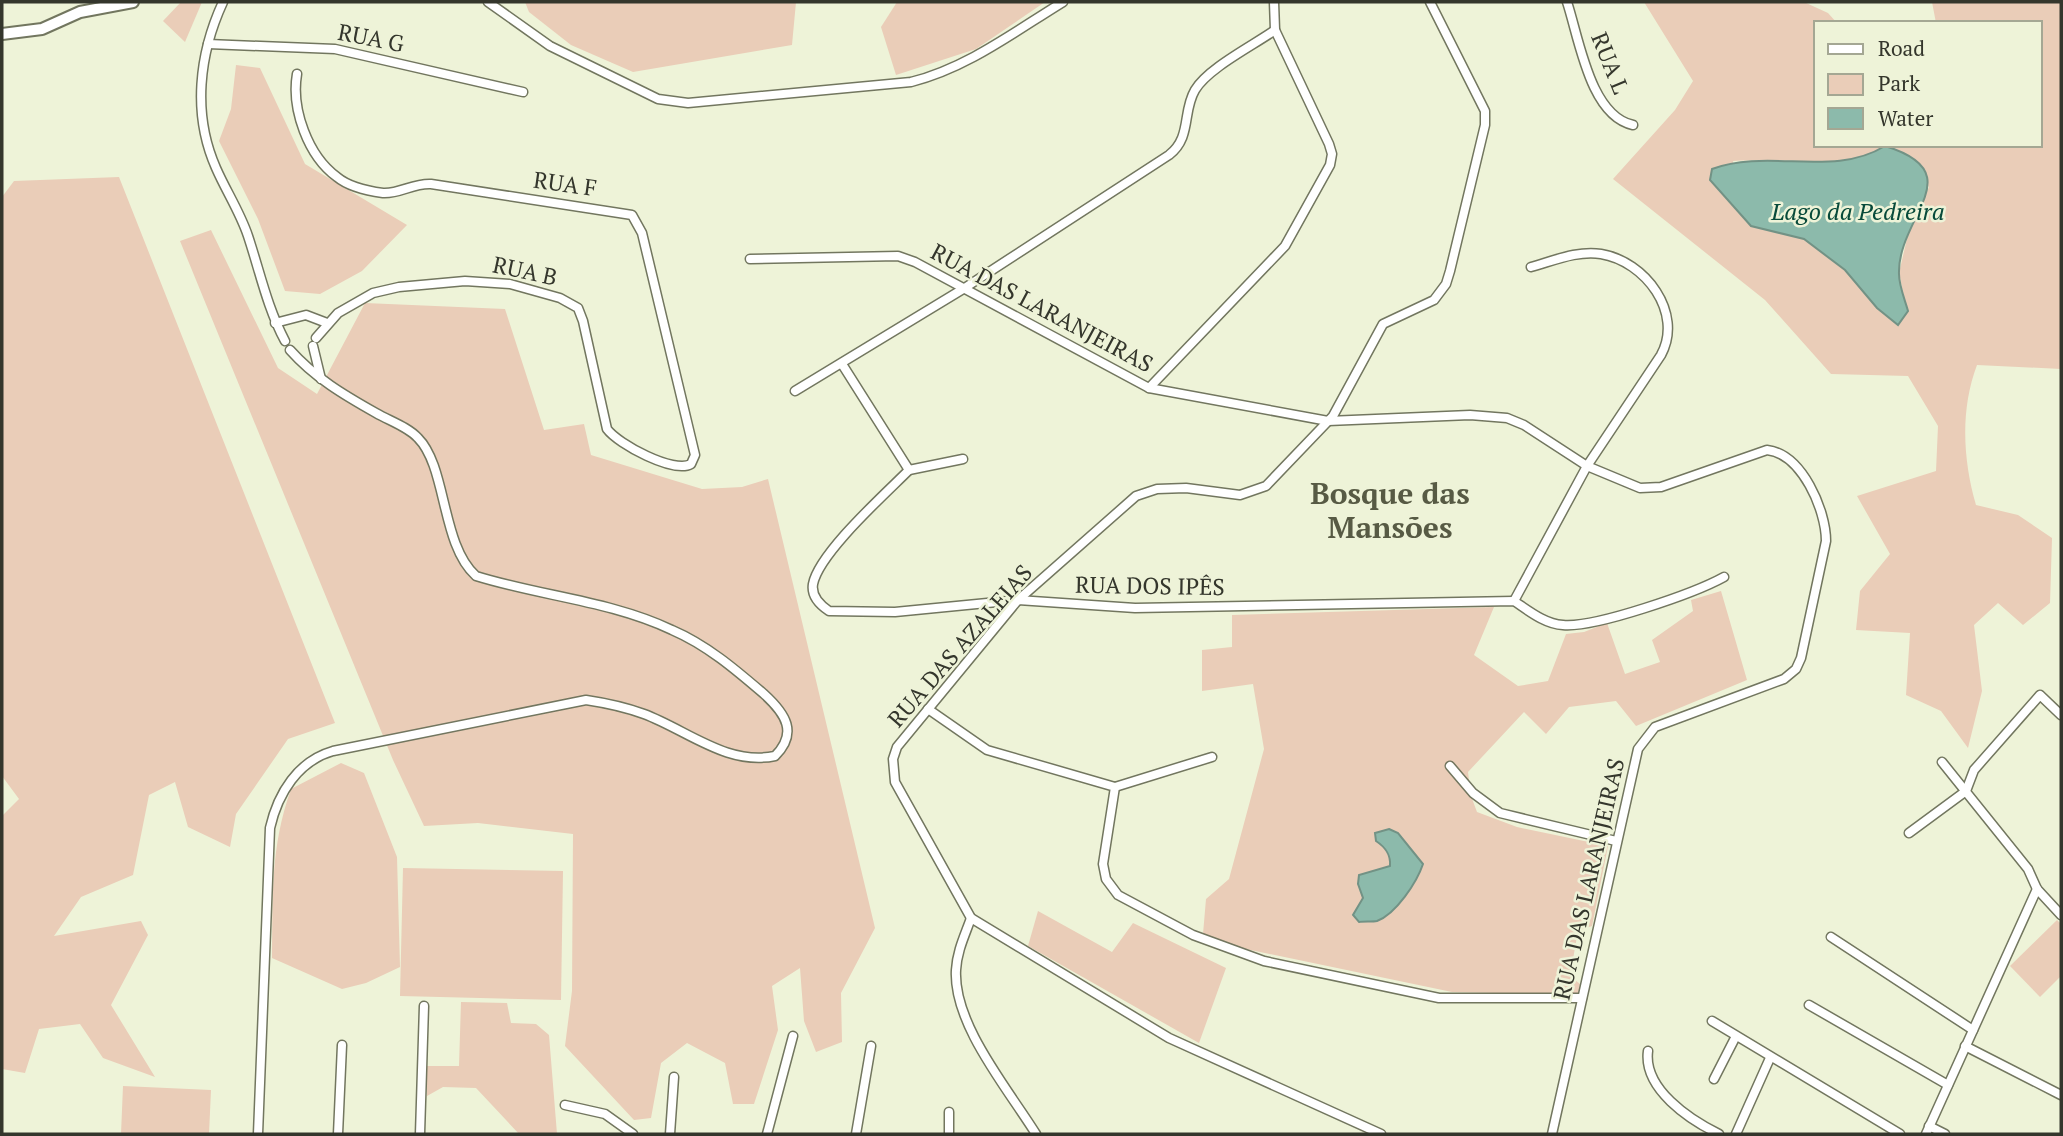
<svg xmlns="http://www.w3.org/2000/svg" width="2063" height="1136" viewBox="0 0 2063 1136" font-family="'PT Serif',serif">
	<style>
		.green { fill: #eacdb8; fill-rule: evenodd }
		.water { fill: #8cbaab; stroke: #729285; stroke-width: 2 }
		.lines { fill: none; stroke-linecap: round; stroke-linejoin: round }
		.street-casing { stroke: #72765f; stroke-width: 11 }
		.secondary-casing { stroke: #72765f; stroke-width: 14 }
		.street { stroke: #fff; stroke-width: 8 }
		.secondary { stroke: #fff; stroke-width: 10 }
		.labels { text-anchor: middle; stroke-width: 5; stroke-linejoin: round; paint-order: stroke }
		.street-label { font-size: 23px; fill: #34362c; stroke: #eef3d8 }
		.water-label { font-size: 24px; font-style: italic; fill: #074a3a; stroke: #eef3d8 }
		.district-label { font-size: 30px; font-weight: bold; fill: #575a44; stroke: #eef3d8 }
	</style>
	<rect width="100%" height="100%" fill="#eef3d8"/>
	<g class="green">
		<path d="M 181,2 L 202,2 L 185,42 L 163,21 Z"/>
		<path d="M 525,2 L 796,2 L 792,45 L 633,72 L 571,45 L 529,12 Z"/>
		<path d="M 897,2 L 1045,2 L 976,49 L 896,75 L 881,27 Z"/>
		<path d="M 1644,2 L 1804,2 L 1828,13 L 1837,23 L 1816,23 L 1816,145 L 2040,145 L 2040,23 L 1936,23 L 1932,2 L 2061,2 L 2061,369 L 1977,365 C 1960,410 1963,460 1976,505 L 2018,515 L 2052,538 L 2050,603 L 2023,625 L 1998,603 L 1974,625 L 1982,691 L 1968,748 L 1941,711 L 1906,695 L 1910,633 L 1856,630 L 1860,591 L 1890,554 L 1857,496 L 1936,471 L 1938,426 L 1908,376 L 1831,374 L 1765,300 L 1613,179 L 1675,110 L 1693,81 ZM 1885,146 L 1929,187 L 1909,230 L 1899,273 L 1907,312 L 1877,308 L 1845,270 L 1804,239 L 1751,226 L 1743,214 L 1733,161 C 1783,158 1841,173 1885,146 Z"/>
		<path d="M 236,65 L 260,68 L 305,164 L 407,225 L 362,271 L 320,294 L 285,291 L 258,219 L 219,141 L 231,109 Z"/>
		<path d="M 119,177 L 335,723 L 288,739 L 236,814 L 230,847 L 188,827 L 175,782 L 149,795 L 133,875 L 81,897 L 54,936 L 141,921 L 148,935 L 111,1005 L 155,1077 L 103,1058 L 80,1024 L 39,1029 L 25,1073 L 2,1069 L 2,816 L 19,799 L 2,776 L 2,197 L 14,181 Z"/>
		<path d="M 211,230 L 278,368 L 317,394 L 365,303 L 505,309 L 544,430 L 584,424 L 591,455 L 702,489 L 742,487 L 768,479 L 875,928 L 841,993 L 842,1042 L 816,1052 L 804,1021 L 800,968 L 772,986 L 778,1030 L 754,1104 L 733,1104 L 725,1063 L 687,1043 L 661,1063 L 651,1118 L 634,1120 L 565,1046 L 572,991 L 573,834 L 478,823 L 424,826 L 393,760 L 180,241 Z"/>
		<path d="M 1721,591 L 1747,680 L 1636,726 L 1616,701 L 1569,707 L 1546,734 L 1524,712 L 1468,772 L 1471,796 L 1477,812 L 1517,827 L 1608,846 L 1592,926 L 1578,931 L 1570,976 L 1580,984 L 1578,995 L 1452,992 L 1236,947 L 1203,934 L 1206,899 L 1229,879 L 1264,749 L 1253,684 L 1202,691 L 1202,650 L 1232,647 L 1232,615 L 1494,607 L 1474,655 L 1518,686 L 1548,681 L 1566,634 L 1584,632 L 1607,623 L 1625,674 L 1660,662 L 1652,640 L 1693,611 L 1691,600 ZM 1398,833 L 1423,863 C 1401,906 1398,902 1353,915 L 1384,869 L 1390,866 L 1391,859 L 1384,846 Z"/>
		<path d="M 341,763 L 364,773 L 397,857 L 400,967 L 366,983 L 342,989 L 272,958 C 273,897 270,848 291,789 Z"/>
		<path d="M 403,868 L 563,871 L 561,1000 L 400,996 Z"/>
		<path d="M 1038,911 L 1112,952 L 1133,923 L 1226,968 L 1199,1043 L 1028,946 Z"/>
		<path d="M 2057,920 L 2061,924 L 2061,976 L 2040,997 L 2010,966 Z"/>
		<path d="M 461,1002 L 507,1003 L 511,1023 L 536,1024 L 549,1035 L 557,1134 L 519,1134 L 476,1088 L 443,1087 L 427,1096 L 427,1066 L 459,1066 Z"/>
		<path d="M 123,1086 L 211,1090 L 209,1134 L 121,1134 Z"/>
	</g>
	<g class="water">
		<path d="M 1885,146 C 1973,173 1897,217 1899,274 C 1899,286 1905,300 1908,311 L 1898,325 L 1877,308 L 1845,270 L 1804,239 L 1751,226 L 1710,180 L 1712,169 C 1769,148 1833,178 1885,146 Z"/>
		<path d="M 1389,829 L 1398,833 L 1423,864 C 1417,882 1396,914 1377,921 C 1372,922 1364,921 1359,922 L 1353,915 L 1363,898 L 1358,884 L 1359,875 L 1390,866 C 1391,854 1385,847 1376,841 L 1375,833 Z"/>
	</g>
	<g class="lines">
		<g class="street-casing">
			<g id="street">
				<path d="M 223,2 C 199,54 192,114 216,168 C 226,191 240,212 248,236 C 260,272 267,307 285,341"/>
				<path d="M 488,2 L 550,46 L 658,99 L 688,103 L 911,82 C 967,68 1014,32 1063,2"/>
				<path d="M 1567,2 C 1579,38 1590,116 1633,125"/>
				<path d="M 208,44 L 335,49 L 523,92"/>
				<path d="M 297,74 C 291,109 308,156 337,177 C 349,187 368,191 383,193 C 400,194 413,183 431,184 L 632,215 L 642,233 L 695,455 L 691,464 C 674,474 618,444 607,429 L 583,321 L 578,308 L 560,298 L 510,284 L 465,281 L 399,287 L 373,293 L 338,313 L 316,338"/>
				<path d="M 750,259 L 898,256 L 915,262 L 1149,388 L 1328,421 L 1470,415 L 1507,418 L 1524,425 L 1587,466 L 1640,488 L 1661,487 L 1767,450 C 1802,454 1826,510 1826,541 L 1801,658 L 1796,669 L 1784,679 L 1655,727 L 1638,749 L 1552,1134"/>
				<path d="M 275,323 L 306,315 L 327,323"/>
				<path d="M 313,346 L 321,379"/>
				<path d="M 842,364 L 909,470 C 885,494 819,553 813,584 C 811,596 820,605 829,611 L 895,612 L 1018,600 L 1135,608 L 1514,601 C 1529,611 1545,624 1563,625 C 1595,628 1695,593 1724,577"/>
				<path d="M 1149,388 L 1285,246 L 1330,165 L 1332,154 L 1329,144 L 1275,30 L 1274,2"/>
				<path d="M 795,391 L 963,289 L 1169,155 C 1192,137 1182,112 1195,90 C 1208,68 1254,45 1275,30"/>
				<path d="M 909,470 L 963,459"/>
				<path d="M 1514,601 L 1587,466 L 1661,355 C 1684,313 1645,261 1601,254 C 1578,250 1553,261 1531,267"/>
				<path d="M 928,709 L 987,750 L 1115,787 L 1103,864 L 1106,879 L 1118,895 L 1193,935 L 1264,961 L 1439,998 L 1582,998"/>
				<path d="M 1942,762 L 2028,869 L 2037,889 L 2061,915"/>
				<path d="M 1450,766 L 1473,793 L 1500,813 L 1616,841"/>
				<path d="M 1115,787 L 1212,757"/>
				<path d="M 1909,833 L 1966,791 L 1974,770 L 2040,695 L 2061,715"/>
				<path d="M 971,918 C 965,935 957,951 956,970 C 953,1024 1008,1089 1036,1134"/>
				<path d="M 1831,937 L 1973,1030"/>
				<path d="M 1809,1005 L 1948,1085"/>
				<path d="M 1712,1021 L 1900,1134"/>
				<path d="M 1965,1046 L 2061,1095"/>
				<path d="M 1648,1051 C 1643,1089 1690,1120 1719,1134"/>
				<path d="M 1714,1079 L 1735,1038"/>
				<path d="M 565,1105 L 605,1114 L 633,1134"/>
				<path d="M 949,1112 L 949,1134"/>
				<path d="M 1929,1126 L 1945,1134"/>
				<path d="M 258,1134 L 270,828 C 278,793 298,761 333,751 L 586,700 C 606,703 625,707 644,714 C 687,730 727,766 775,756 C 798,733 786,714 764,694 C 736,670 707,645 672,630 C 611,601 540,596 476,576 C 441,545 447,467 418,438 C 408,427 390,421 376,413 C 344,395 315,378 290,350"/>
				<path d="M 338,1134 L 342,1045"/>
				<path d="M 420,1134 L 424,1006"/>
				<path d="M 670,1134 L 674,1077"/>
				<path d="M 767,1134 L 793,1036"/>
				<path d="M 856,1134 L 871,1046"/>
				<path d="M 1381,1134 L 1169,1038 L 971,918 L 895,782 L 893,759 L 897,747 L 1018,600 L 1136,496 L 1157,489 L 1186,488 L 1240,495 L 1266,486 L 1333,416 L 1383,324 L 1434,300 L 1446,284 L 1450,271 L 1485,125 L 1485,111 L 1430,2"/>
				<path d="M 1736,1134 L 1770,1058"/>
				<path d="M 1926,1134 L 2037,889"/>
			</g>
		</g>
		<g class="secondary-casing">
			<path id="secondary" d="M 2,34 L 42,29 L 80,12 L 133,2"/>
		</g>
		<use href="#street" class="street"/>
		<use href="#secondary" class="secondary"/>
	</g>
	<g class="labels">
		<g class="street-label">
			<text transform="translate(371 38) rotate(11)" y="8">RUA G</text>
			<text transform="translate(1610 63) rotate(68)" y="8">RUA L</text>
			<text transform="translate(565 184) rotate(8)" y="8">RUA F</text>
			<text transform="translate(525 271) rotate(12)" y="8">RUA B</text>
			<text transform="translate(1042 308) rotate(28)" y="8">RUA DAS LARANJEIRAS</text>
			<text transform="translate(1150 586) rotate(1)" y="8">RUA DOS IPÊS</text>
			<text transform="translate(960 646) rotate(-49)" y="8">RUA DAS AZALEIAS</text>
			<text transform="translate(1589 879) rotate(-77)" y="8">RUA DAS LARANJEIRAS</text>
		</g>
		<g class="water-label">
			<text x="1858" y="220">Lago da Pedreira</text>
		</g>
		<g class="district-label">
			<text x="1390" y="504">Bosque das<tspan x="1390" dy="34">Mansões</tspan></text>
		</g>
	</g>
	<rect width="2063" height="1136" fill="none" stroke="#34362c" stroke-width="7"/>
	<rect x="1814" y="21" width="228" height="126" fill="#eef3d8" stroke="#a4a793" stroke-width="2"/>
	<rect x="1828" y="44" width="35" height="10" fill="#ffffff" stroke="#a4a793" stroke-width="2"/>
	<text x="1878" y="56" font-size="21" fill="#34362c">Road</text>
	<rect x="1828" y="74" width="35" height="21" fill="#eacdb8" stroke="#a4a793" stroke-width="2"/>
	<text x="1878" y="91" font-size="21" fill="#34362c">Park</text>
	<rect x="1828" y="108" width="35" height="21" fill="#8cbaab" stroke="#a4a793" stroke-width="2"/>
	<text x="1878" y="126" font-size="21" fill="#34362c">Water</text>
</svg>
